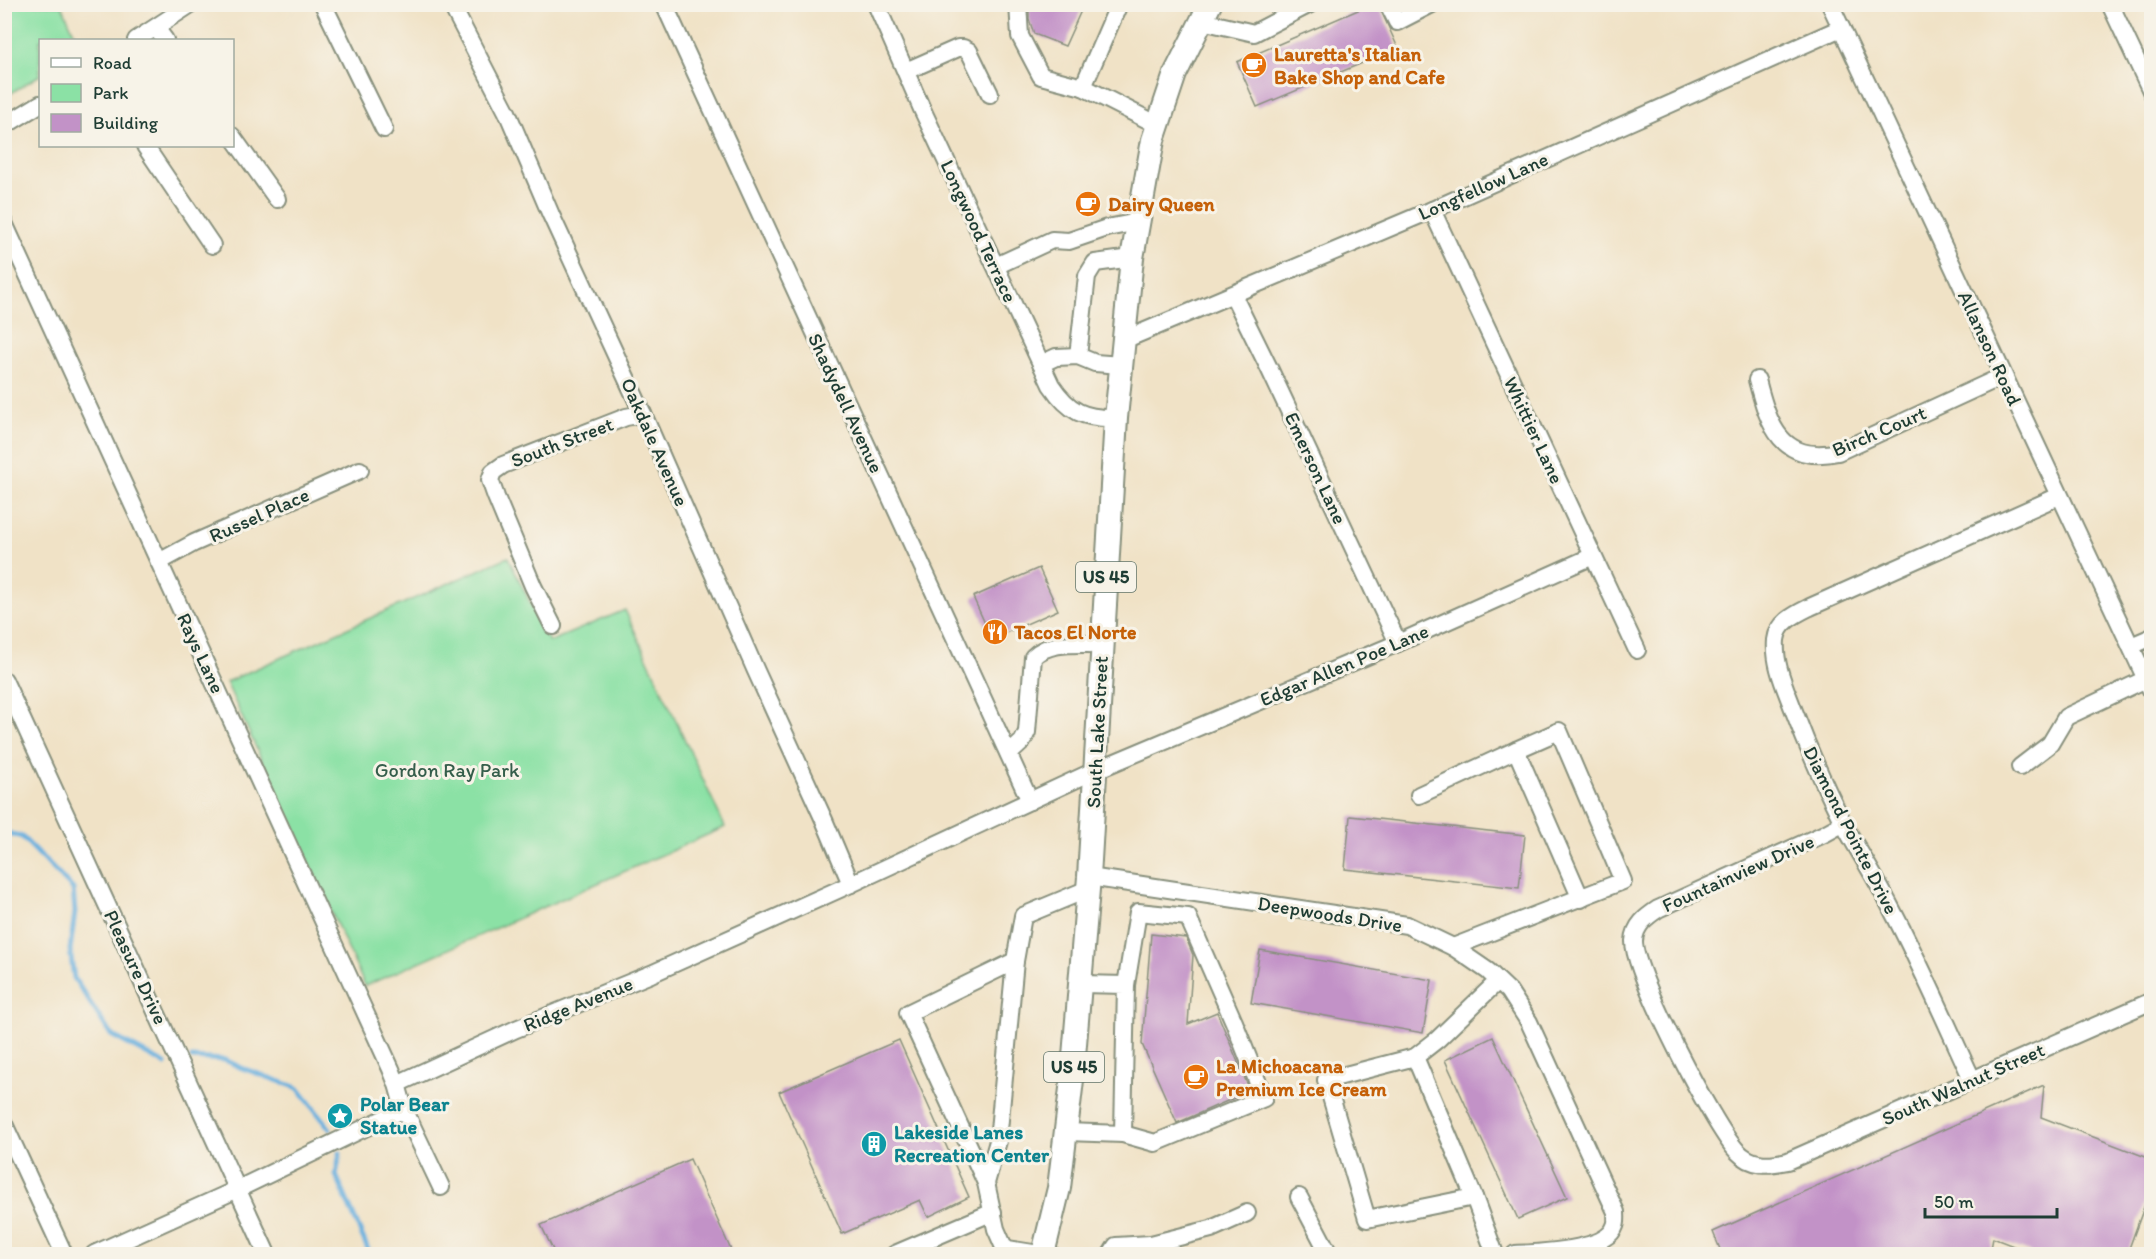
<svg xmlns="http://www.w3.org/2000/svg" width="2156" height="1259" viewBox="0 0 2156 1259" font-family="Itim,sans-serif">
	<style>
		.green { fill: #8be1a5; stroke: #558f6c; stroke-width: 1.5 }
		.lines { fill: none; stroke-linecap: round; stroke-linejoin: round }
		.stream { stroke: #66afde; stroke-width: 5 }
		.building { fill: #c292c7 }
		.minor-casing { stroke: #88907d; stroke-width: 20 }
		.major-casing { stroke: #88907d; stroke-width: 26 }
		.minor { stroke: #fff; stroke-width: 16 }
		.major { stroke: #fff; stroke-width: 22 }
		.labels { text-anchor: middle; stroke-width: 6; stroke-linejoin: round; paint-order: stroke }
		.shield { fill: #f7f3e8; stroke: #60746a; stroke-width: 1.5 }
		.shield-label { font-size: 18px; font-weight: bold; fill: #1f3d34 }
		.food-label { font-size: 20px; font-weight: bold; fill: #c56008; stroke: #f7f3e8; text-anchor: start }
		.street-label { font-size: 20px; fill: #1f3d34; stroke: #f7f3e8 }
		.park-label { font-size: 20px; fill: #355e4b; stroke: #f7f3e8 }
		.culture-label { font-size: 20px; font-weight: bold; fill: #0d838f; stroke: #f7f3e8; text-anchor: start }
	</style>
	<rect width="100%" height="100%" fill="#f7f3e8"/>
	<filter id="ink" filterUnits="userSpaceOnUse"><feTurbulence type="fractalNoise" baseFrequency=".0167" numOctaves="2"/><feDisplacementMap in="SourceGraphic" scale="12" xChannelSelector="R" yChannelSelector="G"/><feConvolveMatrix kernelMatrix="1 2 1 2 8 2 1 2 1" color-interpolation-filters="sRGB"/></filter>
	<filter id="wash" filterUnits="userSpaceOnUse"><feTurbulence type="fractalNoise" baseFrequency=".008" numOctaves="4" result="noise"/><feDisplacementMap in="SourceGraphic" scale="24" xChannelSelector="R" yChannelSelector="G"/><feGaussianBlur stdDeviation="1.35" result="paint"/><feColorMatrix in="noise" values="0 0 0 0 0 0 0 0 0 0 0 0 0 0 0 0 0 1.4 0 .05"/><feComposite in="paint" operator="in"/></filter>
	<g filter="url(#wash)">
		<rect width="100%" height="100%" fill="#f0e2c6"/>
		<g class="green">
			<path d="M 5,4 L 62,5 L 77,40 L 40,40 L 40,75 L 5,97 Z"/>
			<path d="M 508,557 L 549,642 L 625,610 L 725,827 L 365,986 L 226,682 Z"/>
		</g>
		<g class="lines">
			<g class="stream">
				<path d="M 4,406 C 7,420 12,433 4,445"/>
				<path d="M 4,832 L 22,837 L 73,889 L 75,912 L 70,950 L 74,978 L 111,1035 L 165,1064"/>
				<path d="M 192,1058 L 225,1060 L 242,1068 L 298,1088 L 330,1129"/>
				<path d="M 340,1153 L 336,1175 L 370,1254"/>
			</g>
		</g>
		<g id="blocks">
			<g class="building">
				<path d="M 1029,4 L 1084,4 L 1065,46 L 1034,34 L 1029,19 Z"/>
				<path d="M 1372,4 L 1378,4 L 1398,48 L 1257,107 L 1237,62 Z"/>
				<path d="M 1039,568 L 1058,610 L 992,639 L 973,597 Z"/>
				<path d="M 1350,816 L 1525,835 L 1519,888 L 1345,869 Z"/>
				<path d="M 1151,934 L 1186,938 L 1193,955 L 1188,1024 L 1217,1012 L 1250,1091 L 1177,1123 L 1142,1044 Z"/>
				<path d="M 1260,950 L 1432,980 L 1423,1033 L 1251,1003 Z"/>
				<path d="M 1493,1037 L 1567,1197 L 1518,1219 L 1445,1060 Z"/>
				<path d="M 899,1040 L 969,1197 L 928,1217 L 920,1200 L 842,1234 L 779,1092 Z"/>
				<path d="M 2044,1085 L 2041,1117 L 2151,1159 L 2151,1188 L 2127,1254 L 2034,1254 L 1993,1238 L 1990,1254 L 1722,1254 L 1713,1232 Z"/>
				<path d="M 690,1159 L 731,1250 L 722,1254 L 555,1254 L 541,1225 Z"/>
			</g>
		</g>
	</g>
	<g filter="url(#ink)">
		<use href="#blocks" fill-opacity="0" stroke="#88907d" stroke-width="1.5"/>
		<g class="lines">
			<g class="minor-casing">
				<g id="minor">
					<path d="M 323,4 L 384,129"/>
					<path d="M 451,4 L 507,112 L 551,215 L 643,414 L 756,671 L 824,820 L 851,884"/>
					<path d="M 664,4 L 1030,801"/>
					<path d="M 876,4 L 922,109 L 1051,385 C 1069,412 1084,419 1116,418"/>
					<path d="M 1018,4 L 1020,36 L 1041,76 L 1083,87"/>
					<path d="M 1119,4 L 1083,87 L 1158,125"/>
					<path d="M 1388,4 L 1397,22 L 1432,4"/>
					<path d="M 1830,4 L 2152,692"/>
					<path d="M 2110,4 L 2152,93"/>
					<path d="M 1202,21 L 1254,33 L 1310,4"/>
					<path d="M 156,28 L 165,40"/>
					<path d="M 136,40 L 191,4"/>
					<path d="M 906,71 L 958,48 L 963,48 L 969,51 L 990,94"/>
					<path d="M 4,126 L 40,104"/>
					<path d="M 232,136 L 277,199"/>
					<path d="M 145,146 L 212,245"/>
					<path d="M 1432,210 L 1637,650"/>
					<path d="M 4,223 L 391,1069 L 397,1084 L 404,1109 L 441,1187"/>
					<path d="M 996,266 L 1052,240 L 1069,241 L 1107,228 L 1138,222"/>
					<path d="M 1233,295 L 1269,368 L 1398,643"/>
					<path d="M 1124,340 L 1432,210 L 1841,28"/>
					<path d="M 1078,356 L 1087,276 L 1095,263 L 1132,258"/>
					<path d="M 1041,364 L 1056,357 L 1078,356 L 1095,363 L 1121,365"/>
					<path d="M 1757,380 C 1769,426 1781,464 1838,452 L 2003,376"/>
					<path d="M 159,562 L 194,543 L 360,470"/>
					<path d="M 553,626 L 533,586 L 496,497 L 490,480 L 493,472 L 503,465 L 626,417 L 643,414"/>
					<path d="M 2131,646 L 2152,637"/>
					<path d="M 4,680 L 267,1254"/>
					<path d="M 1009,754 L 1022,742 L 1027,732 L 1033,657 C 1050,640 1080,645 1102,644"/>
					<path d="M 2020,767 L 2050,744 L 2066,717 L 2146,679"/>
					<path d="M 1419,795 L 1516,750"/>
					<path d="M 1844,823 L 1824,834 L 1658,909 C 1646,917 1635,925 1634,941 C 1633,972 1714,1127 1737,1151 C 1752,1167 1769,1165 1788,1161 L 2152,1001"/>
					<path d="M 1089,877 L 1407,925 L 1453,947 L 1488,971 L 1509,991 L 1529,1022 L 1616,1212 C 1616,1216 1617,1222 1615,1226 C 1607,1251 1536,1253 1515,1254"/>
					<path d="M 1453,947 L 1623,881 L 1559,731 L 1516,750 L 1581,899"/>
					<path d="M 1015,961 L 1023,916 L 1088,889"/>
					<path d="M 1415,1057 L 1474,1197 L 1495,1254"/>
					<path d="M 1972,1079 C 1946,1023 1921,965 1892,910 C 1877,880 1859,852 1843,823 C 1824,785 1807,746 1792,706 C 1784,685 1774,663 1776,640 C 1778,622 1796,614 1810,607 L 2059,496"/>
					<path d="M 397,1084 L 516,1029 L 651,974 L 851,884 L 1094,771 L 1398,643 L 1593,556"/>
					<path d="M 4,1124 L 64,1254"/>
					<path d="M 1066,1132 L 1123,1134 L 1126,985 L 1081,984"/>
					<path d="M 1123,1134 L 1155,1143 L 1264,1098 L 1234,1022 L 1188,917 L 1138,912 L 1126,985"/>
					<path d="M 986,1183 L 998,1141 L 1015,961 L 908,1013 L 986,1183 L 996,1229 L 1003,1245 L 1008,1249 L 1039,1254"/>
					<path d="M 1299,1197 L 1329,1254"/>
					<path d="M 1474,1197 L 1367,1219 L 1326,1080 L 1415,1057 L 1438,1039 L 1498,981"/>
					<path d="M 1151,1244 L 1211,1229 L 1247,1213"/>
					<path d="M 94,1254 L 238,1189 L 404,1109"/>
					<path d="M 895,1254 L 993,1212"/>
					<path d="M 1111,1254 L 1116,1246 L 1151,1244 L 1154,1252"/>
				</g>
			</g>
			<g class="major-casing">
				<path id="major" d="M 1043,1254 L 1059,1188 L 1072,1080 L 1089,877 L 1116,418 L 1132,258 L 1153,140 L 1175,74 L 1210,4"/>
			</g>
			<use href="#minor" class="minor"/>
			<use href="#major" class="major"/>
		</g>
	</g>
	<defs>
		<g id="cafe-disc" transform="scale(1.35)"><circle r="9.5" fill="#e8710a" stroke="#f7f3e8"/><path d="M-5.5-4.5H6V0H3Q3 3.5 0 3.5H-2.5Q-5.5 3.5-5.5 0ZM3-3.2v2h1.7v-2ZM-6 4.5H4V6H-6Z" fill="#fff"/></g>
		<g id="restaurant-disc" transform="scale(1.35)"><circle r="9.5" fill="#e8710a" stroke="#f7f3e8"/><path d="M-5-6h1v4h1v-4h1v4h1v-4h1v5L-1.5 .5V6h-2V.5L-5-1ZM5-6V6H3V1.5H1.5Q1.5-4 5-6Z" fill="#fff"/></g>
		<g id="sight-disc" transform="scale(1.35)"><circle r="9.5" fill="#0f9aa8" stroke="#f7f3e8"/><path d="M0-6L1.8-2.2L6-1.7L2.9 1.2L3.7 5.4L0 3.3L-3.7 5.4L-2.9 1.2L-6-1.7L-1.8-2.2Z" fill="#fff"/></g>
		<g id="building-disc" transform="scale(1.35)"><circle r="9.5" fill="#0f9aa8" stroke="#f7f3e8"/><path d="M-4-6H4V6H1V3H-1V6H-4ZM-2.5-4.3h1.7v1.8h-1.7ZM.8-4.3h1.7v1.8H.8ZM-2.5-1h1.7V.8h-1.7ZM.8-1h1.7V.8H.8Z" fill="#fff"/></g>
	</defs>
	<g fill-rule="evenodd">
		<use href="#cafe-disc" x="1254" y="65"/>
		<use href="#cafe-disc" x="1088" y="204"/>
		<use href="#restaurant-disc" x="995" y="632"/>
		<use href="#cafe-disc" x="1196" y="1077"/>
		<use href="#sight-disc" x="340" y="1116"/>
		<use href="#building-disc" x="874" y="1144"/>
	</g>
	<g class="labels">
		<g class="shield">
			<rect x="1076" y="562" width="60" height="30" rx="4.5"/>
			<rect x="1044" y="1052" width="60" height="30" rx="4.5"/>
		</g>
		<g class="shield-label">
			<text x="1106" y="583">US 45</text>
			<text x="1074" y="1073">US 45</text>
		</g>
		<g class="food-label">
			<text x="1274" y="61">Lauretta's Italian<tspan x="1274" dy="23">Bake Shop and Cafe</tspan></text>
			<text x="1108" y="211">Dairy Queen</text>
			<text x="1014" y="639">Tacos El Norte</text>
			<text x="1216" y="1073">La Michoacana<tspan x="1216" dy="23">Premium Ice Cream</tspan></text>
		</g>
		<g class="street-label">
			<text transform="translate(1483 186) rotate(-24)" y="7">Longfellow Lane</text>
			<text transform="translate(979 231) rotate(65)" y="7">Longwood Terrace</text>
			<text transform="translate(1990 348) rotate(65)" y="7">Allanson Road</text>
			<text transform="translate(846 403) rotate(65)" y="7">Shadydell Avenue</text>
			<text transform="translate(1534 430) rotate(65)" y="7">Whittier Lane</text>
			<text transform="translate(1879 431) rotate(-23)" y="7">Birch Court</text>
			<text transform="translate(562 442) rotate(-21)" y="7">South Street</text>
			<text transform="translate(655 442) rotate(66)" y="7">Oakdale Avenue</text>
			<text transform="translate(1316 468) rotate(65)" y="7">Emerson Lane</text>
			<text transform="translate(259 515) rotate(-24)" y="7">Russel Place</text>
			<text transform="translate(201 653) rotate(65)" y="7">Rays Lane</text>
			<text transform="translate(1344 665) rotate(-23)" y="7">Edgar Allen Poe Lane</text>
			<text transform="translate(1097 732) rotate(-87)" y="7">South Lake Street</text>
			<text transform="translate(1851 830) rotate(63)" y="7">Diamond Pointe Drive</text>
			<text transform="translate(1738 873) rotate(-24)" y="7">Fountainview Drive</text>
			<text transform="translate(1330 914) rotate(9)" y="7">Deepwoods Drive</text>
			<text transform="translate(136 967) rotate(65)" y="7">Pleasure Drive</text>
			<text transform="translate(578 1004) rotate(-22)" y="7">Ridge Avenue</text>
			<text transform="translate(1963 1084) rotate(-24)" y="7">South Walnut Street</text>
		</g>
		<g class="park-label">
			<text x="447" y="777">Gordon Ray Park</text>
		</g>
		<g class="culture-label">
			<text x="360" y="1111">Polar Bear<tspan x="360" dy="23">Statue</tspan></text>
			<text x="894" y="1139">Lakeside Lanes<tspan x="894" dy="23">Recreation Center</tspan></text>
		</g>
	</g>
	<rect width="2156" height="1259" fill="none" stroke="#f7f3e8" stroke-width="24"/>
	<rect x="39" y="39" width="195" height="108" fill="#f7f3e8" stroke="#a1aaa0" stroke-width="1.5"/>
	<rect x="51" y="58" width="30" height="9" fill="#ffffff" stroke="#a1aaa0" stroke-width="1.5"/>
	<text x="93" y="69" font-size="18" fill="#1f3d34">Road</text>
	<rect x="51" y="84" width="30" height="18" fill="#8be1a5" stroke="#a1aaa0" stroke-width="1.5"/>
	<text x="93" y="99" font-size="18" fill="#1f3d34">Park</text>
	<rect x="51" y="114" width="30" height="18" fill="#c292c7" stroke="#a1aaa0" stroke-width="1.5"/>
	<text x="93" y="129" font-size="18" fill="#1f3d34">Building</text>
	<path d="M1925 1208v9h132v-9" fill="none" stroke="#1f3d34" stroke-width="3"/>
	<text x="1934" y="1208" font-size="18" fill="#1f3d34" stroke="#f7f3e8" stroke-width="4.5" paint-order="stroke">50 m</text>
</svg>
